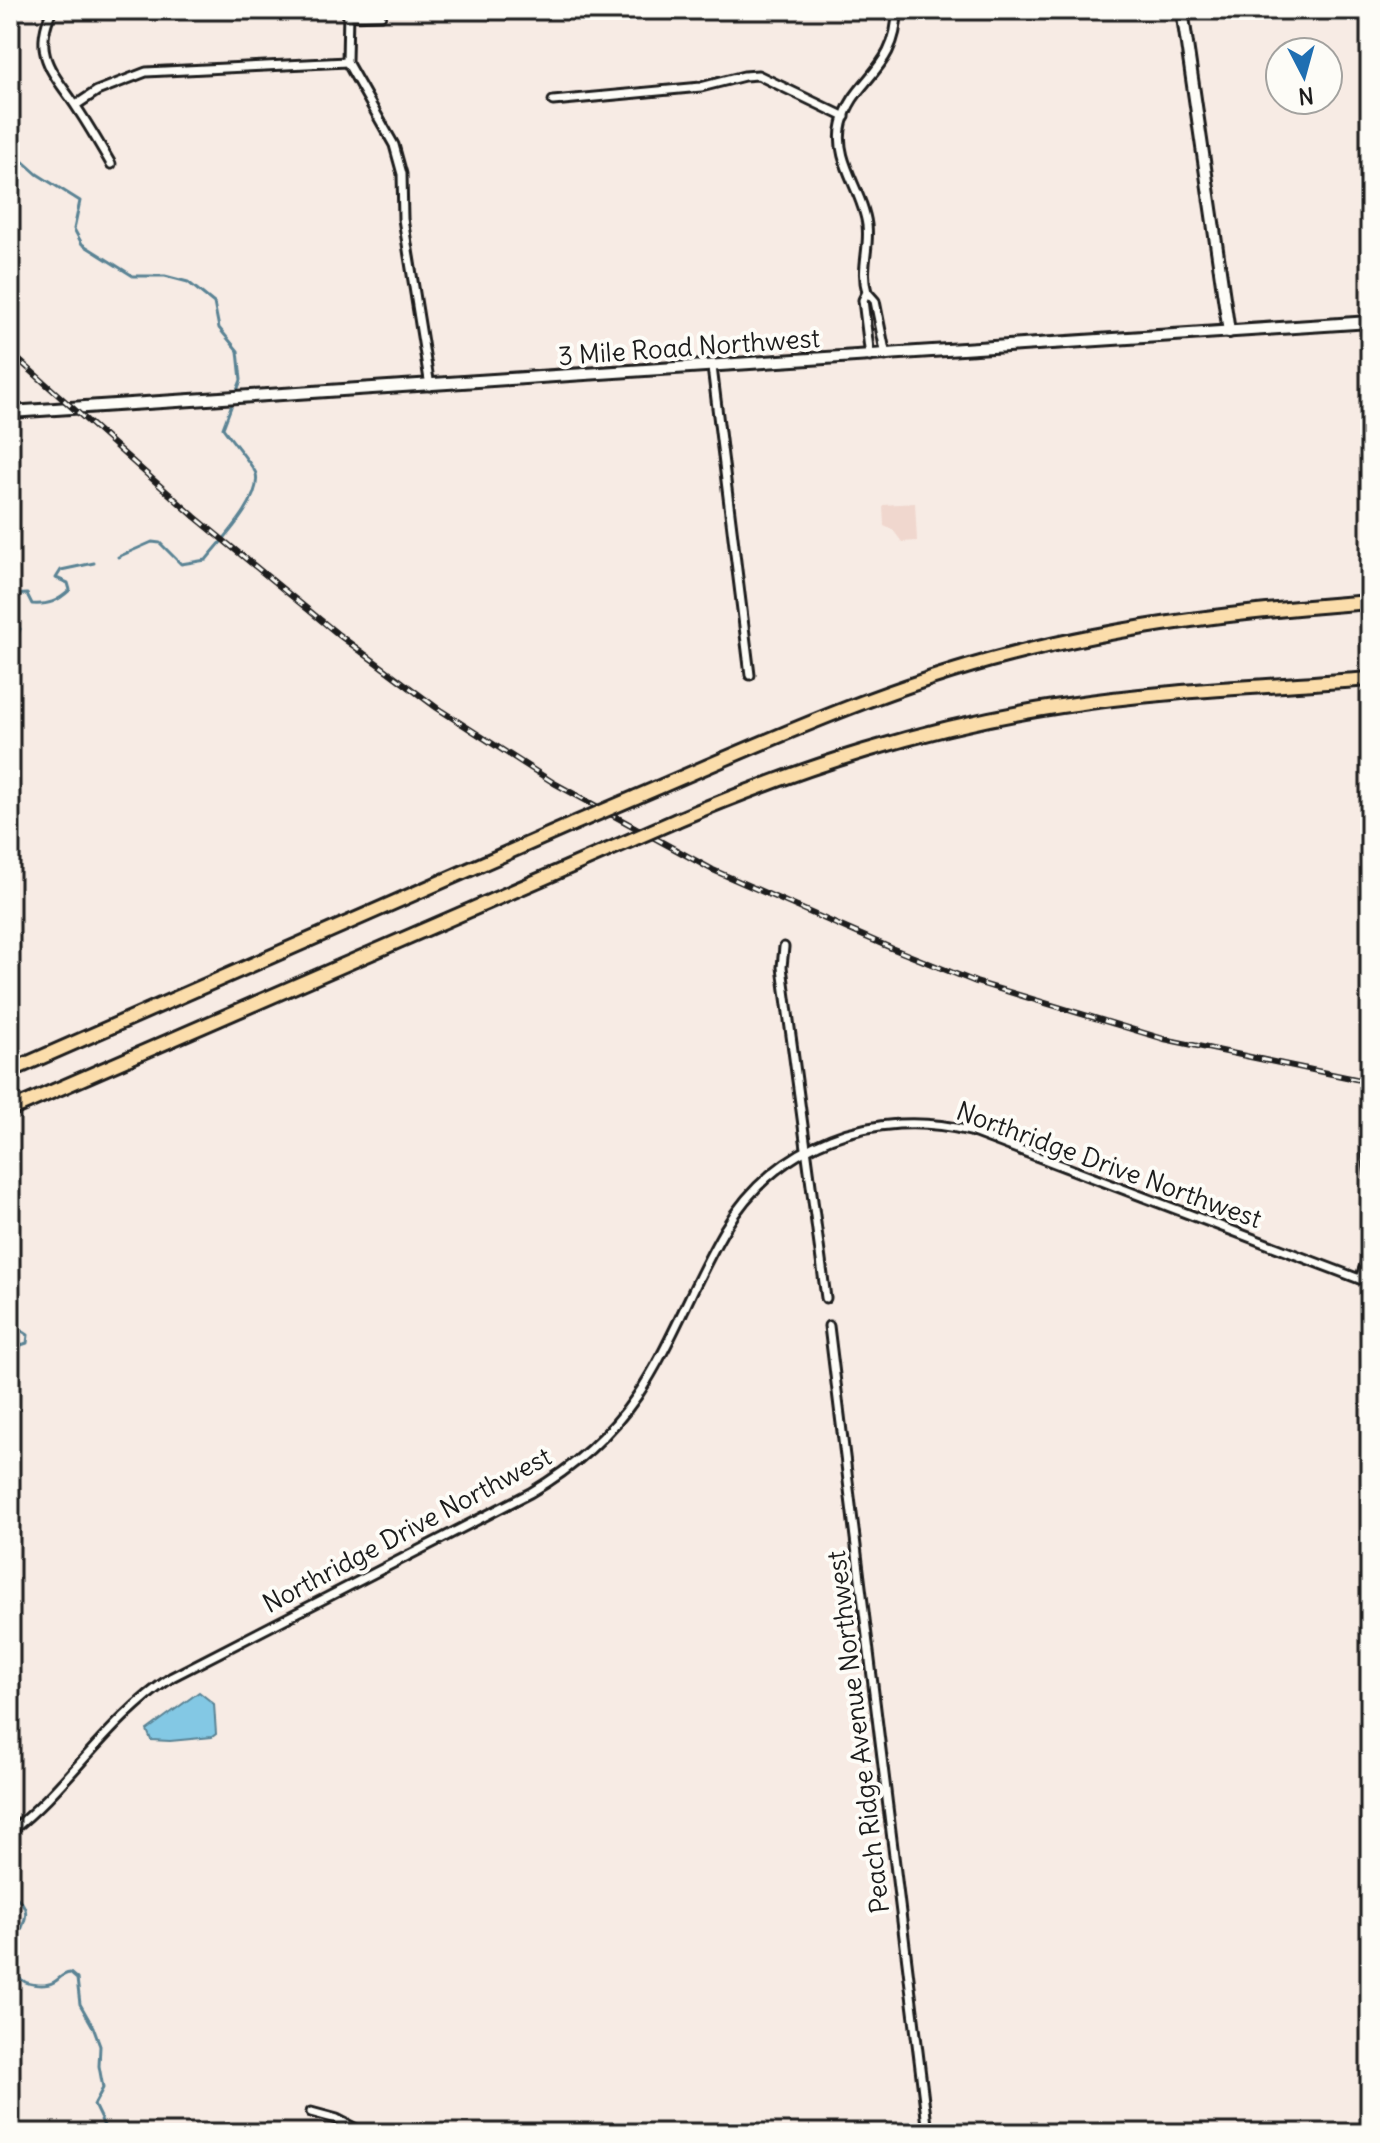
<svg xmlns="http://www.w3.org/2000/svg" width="1380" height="2143" viewBox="0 0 1380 2143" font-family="Delius,sans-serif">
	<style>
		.built { fill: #f0d7ce }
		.water { fill: #83c8e4; stroke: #5a8394; stroke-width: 2 }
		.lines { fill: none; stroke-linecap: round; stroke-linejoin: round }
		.stream { stroke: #5a8394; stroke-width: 3 }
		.street-casing { stroke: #1c1c1c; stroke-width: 13 }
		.secondary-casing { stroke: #1c1c1c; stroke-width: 16 }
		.highway-casing { stroke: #1c1c1c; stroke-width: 18 }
		.street { stroke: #fdfcf7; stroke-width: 7 }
		.secondary { stroke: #fdfcf7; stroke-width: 10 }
		.highway { stroke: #fbddab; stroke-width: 12 }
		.rail-casing { stroke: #1c1c1c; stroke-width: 6 }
		.rail { stroke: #fdfcf7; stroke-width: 3; stroke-dasharray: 9; stroke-linecap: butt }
		.highway-bridge-casing { stroke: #1c1c1c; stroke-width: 18; stroke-linecap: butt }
		.highway-bridge { stroke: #fbddab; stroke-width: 12 }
		.labels { text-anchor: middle; stroke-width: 8; stroke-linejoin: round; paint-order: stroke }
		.street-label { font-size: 26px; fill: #1c1c1c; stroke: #fdfcf7 }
	</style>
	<rect width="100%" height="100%" fill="#f7ebe4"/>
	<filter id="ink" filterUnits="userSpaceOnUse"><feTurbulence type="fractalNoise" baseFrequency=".0125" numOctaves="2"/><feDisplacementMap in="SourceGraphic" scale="16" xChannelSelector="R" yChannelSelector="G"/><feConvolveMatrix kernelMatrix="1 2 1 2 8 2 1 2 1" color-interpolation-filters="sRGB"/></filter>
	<g filter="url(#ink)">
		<path class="built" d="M 915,503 L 917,541 L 902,542 L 893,530 L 884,526 L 883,505 Z"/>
		<path class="water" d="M 199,1692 L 214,1704 L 216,1734 L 212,1737 L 170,1741 L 151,1740 L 147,1730 Z"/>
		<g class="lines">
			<g class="stream">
				<path d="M 10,114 L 18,157 L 37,174 L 80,201 L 74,229 L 82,244 L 133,276 L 165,276 L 188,282 L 214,303 L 219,328 L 238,351 L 241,380 L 223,428 C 229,437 255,468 256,474 C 262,500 221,541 206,560 L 181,564 L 160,543 L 152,542 L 118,557"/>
				<path d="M 10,600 L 12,595 L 27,594 L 32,604 C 48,605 57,602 70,590 L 68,583 L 56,578 L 61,570 L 94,563"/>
				<path d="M 10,618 L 20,629 L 17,637 L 10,636"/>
				<path d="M 10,1323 L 28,1335 L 27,1343 L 21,1345 L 15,1363 L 10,1368"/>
				<path d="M 10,1893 C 40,1910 19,1928 12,1951 C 13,1958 14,1970 18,1976 C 25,1986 45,1987 54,1982 C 61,1978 61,1974 70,1973 L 77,1979 L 80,2004 L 93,2027 L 100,2046 L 99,2066 L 103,2088 L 94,2105 L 106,2130 L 121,2133"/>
			</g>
			<g class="street-casing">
				<g id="street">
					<path d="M 52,10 C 31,56 54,73 77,108 C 89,126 100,145 111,164"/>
					<path d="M 348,10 L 347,62 L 394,145 L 402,174 L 403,219 L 430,386"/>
					<path d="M 348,16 L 381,15"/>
					<path d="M 553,101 L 701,87 L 744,76 L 758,75 L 845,117"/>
					<path d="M 76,105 L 97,91 L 146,72 L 347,62"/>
					<path d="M 867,292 L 875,301 L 886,356"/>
					<path d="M 870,357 L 863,300 L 867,292 C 860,269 870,248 867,225 C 863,191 833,160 842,124 C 853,78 897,71 897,10"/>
					<path d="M 712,367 L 750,675"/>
					<path d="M 784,947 L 782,967 L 788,1013 L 826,1298"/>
					<path d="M 1370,1109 L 1367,1152 L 1370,1180"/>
					<path d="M 1360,1279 L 1370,1251"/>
					<path d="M 829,1326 L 928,2133"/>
					<path d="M 10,1832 C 70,1785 107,1720 172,1677 L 530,1493 C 573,1468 609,1437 637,1396 C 672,1344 693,1283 725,1229 C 776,1143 875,1107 970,1131 L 1370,1283"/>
					<path d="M 311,2112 L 337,2119 L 364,2133"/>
				</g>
			</g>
			<g class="secondary-casing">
				<g id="secondary">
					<path d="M 1182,10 L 1229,332"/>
					<path d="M 10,412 L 1370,322"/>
				</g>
			</g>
			<g class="highway-casing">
				<g id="highway">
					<path d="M 636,797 C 758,745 880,688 1010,655 C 1129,624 1248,611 1370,602"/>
					<path d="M 677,820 C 802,767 927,726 1061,706 C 1163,690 1267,687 1370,679"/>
					<path d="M 10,1071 L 573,824"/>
					<path d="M 10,1110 L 615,847"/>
				</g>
			</g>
			<use href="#street" class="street"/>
			<use href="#secondary" class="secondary"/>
			<use href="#highway" class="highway"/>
			<g class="rail-casing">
				<path id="rail" d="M 10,352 L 195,517 L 339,635 L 437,708 L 554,783 L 713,870 L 891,948 L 976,982 L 1164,1039 L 1370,1082"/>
			</g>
			<use href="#rail" class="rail"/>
			<g class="highway-bridge-casing">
				<g id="highway-bridge">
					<path d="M 573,824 L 636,797"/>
					<path d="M 615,847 L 677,820"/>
				</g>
			</g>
			<use href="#highway-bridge" class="highway-bridge"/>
		</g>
	</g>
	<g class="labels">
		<g class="street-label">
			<text transform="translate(689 347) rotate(-4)" y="9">3 Mile Road Northwest</text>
			<text transform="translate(1109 1165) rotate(20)" y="9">Northridge Drive Northwest</text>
			<text transform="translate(407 1530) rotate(-28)" y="9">Northridge Drive Northwest</text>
			<text transform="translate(858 1732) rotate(-97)" y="9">Peach Ridge Avenue Northwest</text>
		</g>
	</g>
	<rect width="1380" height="2143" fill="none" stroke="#fdfcf7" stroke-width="40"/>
	<rect x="20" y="20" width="1340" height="2103" fill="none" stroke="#1c1c1c" stroke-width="3" filter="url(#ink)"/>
	<g transform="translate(1304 76) rotate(174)"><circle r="38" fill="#fdfcf7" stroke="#a3a29f" stroke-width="2"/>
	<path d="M0-6L14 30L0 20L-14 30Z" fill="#1f6fb2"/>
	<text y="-12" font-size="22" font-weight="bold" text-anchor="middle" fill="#1c1c1c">N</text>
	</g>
</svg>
